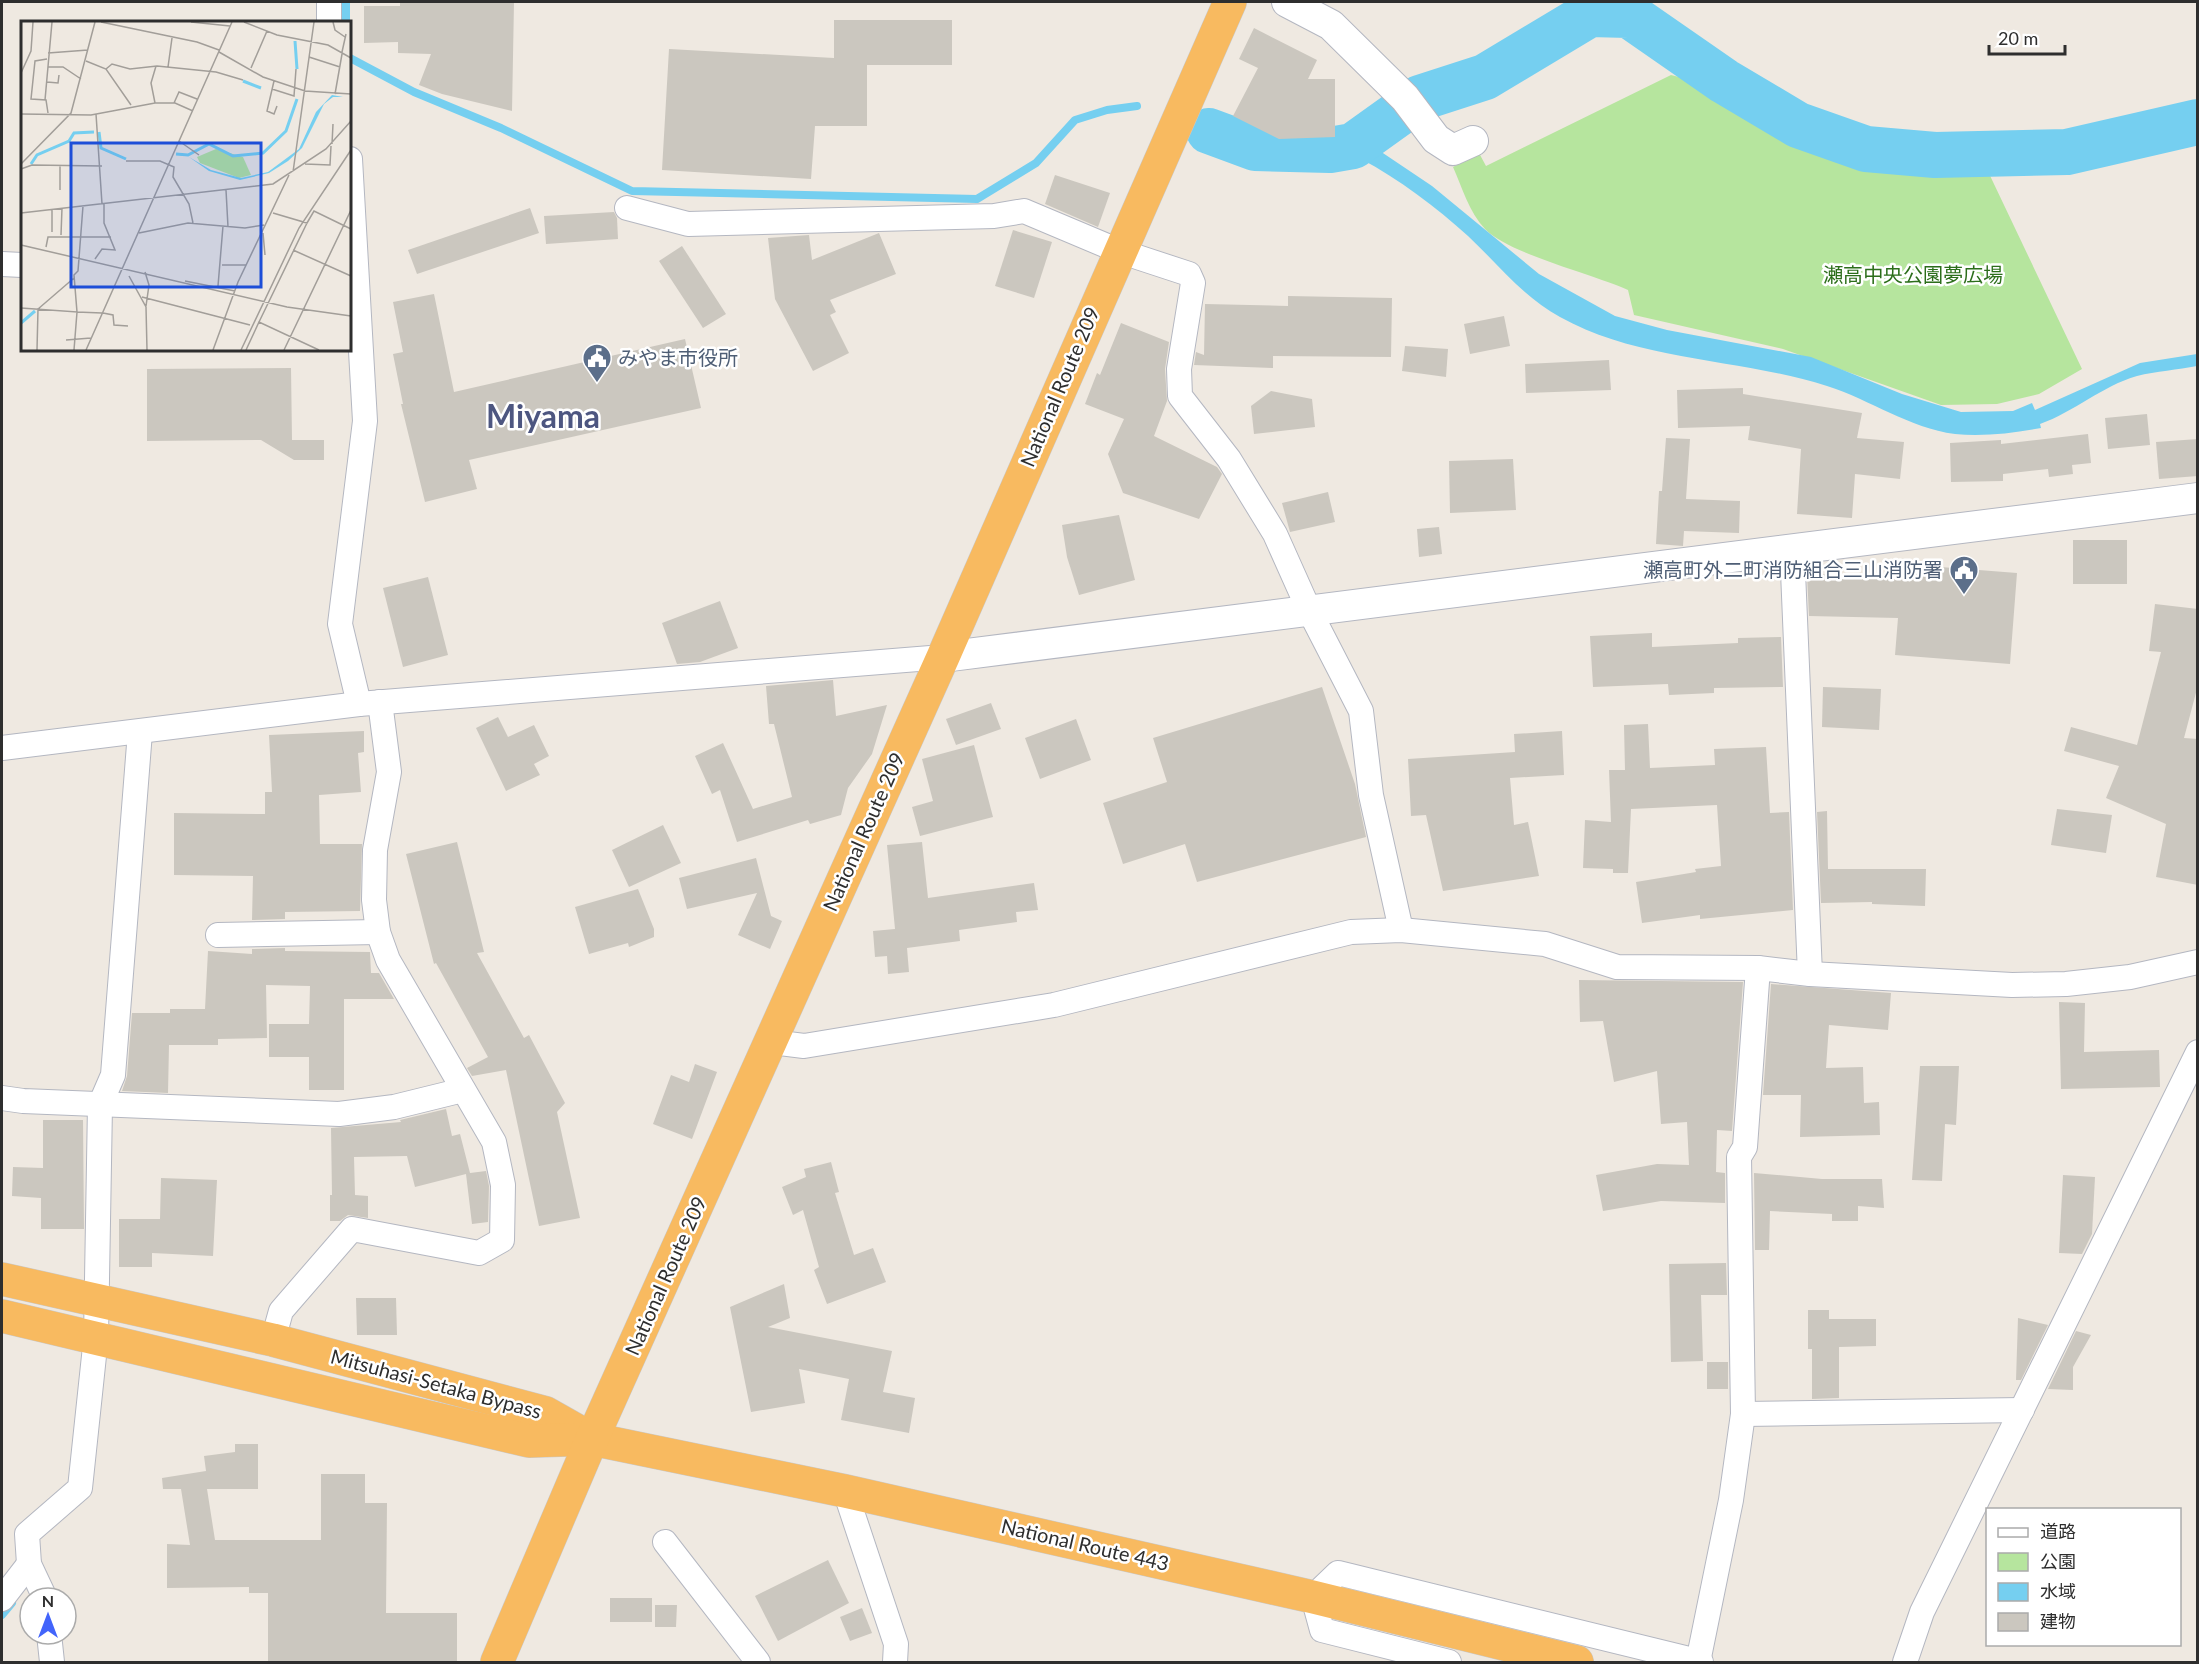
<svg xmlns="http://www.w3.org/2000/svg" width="2199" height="1664" viewBox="0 0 2199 1664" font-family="Lato,'Noto Sans JP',sans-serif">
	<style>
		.green { fill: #b6e59e }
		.water { fill: #75cff0 }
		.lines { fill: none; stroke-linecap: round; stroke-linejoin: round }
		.stream { stroke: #75cff0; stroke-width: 8 }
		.river { stroke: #75cff0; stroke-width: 46 }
		.building { fill: #cbc7bf }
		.minor-casing { stroke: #b4b7c1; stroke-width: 26 }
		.tertiary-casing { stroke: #b4b7c1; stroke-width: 32 }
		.trunk-casing { stroke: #c9c9c9; stroke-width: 34 }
		.minor { stroke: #fff; stroke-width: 24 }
		.tertiary { stroke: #fff; stroke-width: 30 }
		.trunk { stroke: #f8ba60; stroke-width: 33 }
		.labels { text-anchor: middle; stroke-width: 5; stroke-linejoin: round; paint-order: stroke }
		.park-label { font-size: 20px; fill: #2c6e1b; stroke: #fff }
		.service-label { font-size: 20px; fill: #4e5e75; stroke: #fff; text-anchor: start }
		.street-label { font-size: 20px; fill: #2e2e2e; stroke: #fff }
		.town-label { font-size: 32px; font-weight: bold; fill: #4d5680; stroke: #fff }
		.inset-river { fill: none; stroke: #75cff0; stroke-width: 3 }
		.inset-road { fill: none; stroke: #a29e99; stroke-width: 1.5 }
		.view { fill: #1d4ed8; fill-opacity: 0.15; stroke: #1d4ed8; stroke-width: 3 }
		.inset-edge { fill: none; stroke: #2e2e2e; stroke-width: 3 }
	</style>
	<rect width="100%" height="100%" fill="#efe9e1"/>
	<path class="green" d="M 1671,75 L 1691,80 L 1773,130 L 1871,161 L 1984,163 L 2082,369 L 2039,394 L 1997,404 L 1941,405 L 1783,349 L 1634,315 L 1628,290 C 1593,274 1509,254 1485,229 C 1469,212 1462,187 1453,167 L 1479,153 L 1486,166 Z"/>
	<path class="water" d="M 1368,143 L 1432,186 L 1539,274 L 1615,316 L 1667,330 L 1811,357 L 1902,394 L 1961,412 L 2013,411 L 2032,403 L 2035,410 L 2140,363 L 2197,354 L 2197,366 C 2178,370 2156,371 2137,376 C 2102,386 2074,412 2040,424 L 2041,428 C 2013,433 1983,437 1955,434 C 1909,428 1871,400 1827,386 C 1740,358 1641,362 1560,317 C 1523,297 1498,264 1468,236 C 1436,207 1399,179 1361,159 Z"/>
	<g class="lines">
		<g class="stream">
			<path d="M 346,22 L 346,2"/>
			<path d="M 350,58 L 414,92 L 501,128 L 632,191 L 977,199 L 1036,163 L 1075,120 L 1107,110 L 1137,106"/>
			<path d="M 2,1615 L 12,1603"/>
		</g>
		<path class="river" d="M 1209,131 L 1255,148 L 1330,150 L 1353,146 L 1420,98 L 1485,77 L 1590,14 L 1629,15 L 1724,81 L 1798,125 L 1866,149 L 1935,155 L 2067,152 L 2198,122"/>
	</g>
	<g class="building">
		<path d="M 400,2 L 514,2 L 512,111 L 442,94 L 419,85 L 431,54 L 398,53 L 398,42 L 364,43 L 364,6 L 400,6 Z"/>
		<path d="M 834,20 L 952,20 L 952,65 L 867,65 L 867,126 L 815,126 L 811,179 L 662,170 L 669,49 L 834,58 Z"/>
		<path d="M 1254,28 L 1317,60 L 1308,79 L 1335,79 L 1335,137 L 1279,139 L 1233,116 L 1258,68 L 1239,59 Z"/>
		<path d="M 1055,175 L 1110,193 L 1098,227 L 1045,204 Z"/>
		<path d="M 530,208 L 539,233 L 417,274 L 408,250 Z"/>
		<path d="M 614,212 L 617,218 L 618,239 L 546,244 L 544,216 Z"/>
		<path d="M 1013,230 L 1052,242 L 1034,298 L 995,286 Z"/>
		<path d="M 879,233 L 896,274 L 830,300 L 836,312 L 830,315 L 849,353 L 813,371 L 775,299 L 768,238 L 809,235 L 812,260 Z"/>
		<path d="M 682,246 L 726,314 L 703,328 L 659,261 Z"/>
		<path d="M 434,294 L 454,392 L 685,339 L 701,408 L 469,460 L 477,489 L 425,502 L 401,404 L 403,404 L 393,354 L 403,352 L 393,302 Z"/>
		<path d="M 1288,296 L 1392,298 L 1391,357 L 1273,356 L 1273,368 L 1194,365 L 1196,352 L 1204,355 L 1205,304 L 1288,306 Z"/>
		<path d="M 1504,316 L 1510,346 L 1470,354 L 1464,324 Z"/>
		<path d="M 1121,323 L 1169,342 L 1165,369 L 1167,401 L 1154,436 L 1217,467 L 1222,474 L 1199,519 L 1123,493 L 1108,454 L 1124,419 L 1085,404 L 1097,373 L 1100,375 Z"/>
		<path d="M 1405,346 L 1448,349 L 1446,377 L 1402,371 Z"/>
		<path d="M 1609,360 L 1611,390 L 1526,393 L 1525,364 Z"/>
		<path d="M 291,368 L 292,440 L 278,440 L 324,440 L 324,460 L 294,460 L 261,440 L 147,441 L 147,369 Z"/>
		<path d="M 1743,388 L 1743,394 L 1862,413 L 1857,438 L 1904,442 L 1900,479 L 1855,474 L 1852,518 L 1797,514 L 1801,449 L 1748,440 L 1750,426 L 1678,428 L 1677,390 Z"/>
		<path d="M 1271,391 L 1312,399 L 1315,427 L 1254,434 L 1251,406 Z"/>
		<path d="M 2147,414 L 2150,445 L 2108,449 L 2105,418 Z"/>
		<path d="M 2088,434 L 2091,463 L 2072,465 L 2073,474 L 2049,477 L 2048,469 L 2003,474 L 2003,481 L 1951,482 L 1950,443 L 2001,440 L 2001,444 Z"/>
		<path d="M 1666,438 L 1690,439 L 1686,499 L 1740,501 L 1739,533 L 1684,531 L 1683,546 L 1656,544 L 1659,491 L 1662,491 Z"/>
		<path d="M 2198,439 L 2198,476 L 2159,479 L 2156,442 Z"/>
		<path d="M 1513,459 L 1516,510 L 1450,513 L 1449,461 Z"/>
		<path d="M 1328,492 L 1335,522 L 1290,532 L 1282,503 Z"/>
		<path d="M 1119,515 L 1135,580 L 1079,595 L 1067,557 L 1062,525 Z"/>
		<path d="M 1439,527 L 1442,554 L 1419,557 L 1417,529 Z"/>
		<rect x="2073" y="540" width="54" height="44"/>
		<path d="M 1902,564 L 2017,573 L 2010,664 L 1895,655 L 1898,618 L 1809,616 L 1807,574 L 1901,575 Z"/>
		<path d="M 428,577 L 448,655 L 403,667 L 383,588 Z"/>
		<path d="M 720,601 L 738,648 L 700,662 L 677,664 L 662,623 Z"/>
		<path d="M 2155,604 L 2198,609 L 2198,685 L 2184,738 L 2198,739 L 2198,885 L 2156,877 L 2166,824 L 2106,798 L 2119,766 L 2064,751 L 2071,727 L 2137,745 L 2161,652 L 2149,651 Z"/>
		<path d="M 1652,633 L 1652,647 L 1738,643 L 1738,638 L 1781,637 L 1783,687 L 1714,688 L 1714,693 L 1669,695 L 1668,684 L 1593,687 L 1590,636 Z"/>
		<path d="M 833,680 L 836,716 L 887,705 L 872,754 L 848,788 L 841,815 L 810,824 L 808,820 L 737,842 L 720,790 L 712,794 L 695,756 L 723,743 L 753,809 L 792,797 L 774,724 L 769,724 L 766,686 Z"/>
		<path d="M 1322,687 L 1355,784 L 1366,837 L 1197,882 L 1185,844 L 1123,864 L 1103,803 L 1167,782 L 1153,738 Z"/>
		<path d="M 1823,687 L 1881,689 L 1879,730 L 1822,727 Z"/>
		<path d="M 991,703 L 1001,729 L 956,745 L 946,719 Z"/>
		<path d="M 498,717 L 508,737 L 534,725 L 549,756 L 534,764 L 540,775 L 506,791 L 476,728 Z"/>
		<path d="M 1076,719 L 1091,760 L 1040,779 L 1025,738 Z"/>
		<path d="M 1648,724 L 1650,768 L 1715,765 L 1714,749 L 1766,747 L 1770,813 L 1789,812 L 1793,910 L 1700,919 L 1700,915 L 1642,923 L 1636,882 L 1696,872 L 1695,869 L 1721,866 L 1717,805 L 1631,809 L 1628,873 L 1613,873 L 1613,869 L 1583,868 L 1585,820 L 1611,822 L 1609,770 L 1625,770 L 1624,725 Z"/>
		<path d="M 364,731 L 364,752 L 358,753 L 361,792 L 319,795 L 320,844 L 362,844 L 360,911 L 285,912 L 285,919 L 252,920 L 253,876 L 174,875 L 174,813 L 265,814 L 265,792 L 272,792 L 269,735 Z"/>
		<path d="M 1562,731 L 1564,775 L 1510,778 L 1514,825 L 1528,822 L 1539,876 L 1443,891 L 1426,815 L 1411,816 L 1408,759 L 1515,752 L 1514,734 Z"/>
		<path d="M 974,745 L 993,817 L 920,836 L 912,807 L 933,801 L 922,759 Z"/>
		<path d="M 2057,809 L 2112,815 L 2106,853 L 2051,845 Z"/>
		<path d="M 1827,811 L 1828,869 L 1926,869 L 1925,906 L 1872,904 L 1872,902 L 1821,903 L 1817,812 Z"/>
		<path d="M 663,825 L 681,863 L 629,887 L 612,850 Z"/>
		<path d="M 457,842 L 484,952 L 477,953 L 524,1038 L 529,1035 L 565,1103 L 557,1112 L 580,1218 L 539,1226 L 506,1070 L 472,1076 L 467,1068 L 488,1057 L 436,963 L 434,964 L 406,854 Z"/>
		<path d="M 922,842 L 928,898 L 1034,883 L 1038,910 L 1016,912 L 1017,922 L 959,930 L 960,941 L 907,948 L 909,972 L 888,974 L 887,956 L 875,957 L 873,931 L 895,929 L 887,845 Z"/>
		<path d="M 756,858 L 771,916 L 782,921 L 770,949 L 738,935 L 757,893 L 687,909 L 679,878 Z"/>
		<path d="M 638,889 L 654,929 L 654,937 L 629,947 L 628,943 L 589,954 L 575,907 Z"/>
		<path d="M 285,948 L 285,951 L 370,952 L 371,973 L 379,973 L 394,999 L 344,999 L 344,1090 L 309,1090 L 309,1057 L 269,1057 L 269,1024 L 309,1024 L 310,986 L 266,985 L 267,1038 L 218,1039 L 218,1045 L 169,1045 L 168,1093 L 122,1091 L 127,1076 L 132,1013 L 170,1013 L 170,1009 L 205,1009 L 208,951 L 252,954 L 252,949 Z"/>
		<path d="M 1579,980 L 1743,982 L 1732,1131 L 1717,1130 L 1716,1172 L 1725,1173 L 1725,1203 L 1661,1201 L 1603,1211 L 1596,1175 L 1657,1164 L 1689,1165 L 1687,1122 L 1661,1124 L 1657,1071 L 1614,1082 L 1603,1021 L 1580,1022 Z"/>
		<path d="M 1771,984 L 1891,993 L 1888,1030 L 1829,1025 L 1826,1068 L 1863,1067 L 1864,1103 L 1879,1102 L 1880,1135 L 1800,1137 L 1801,1095 L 1763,1095 Z"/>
		<path d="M 2059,1002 L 2085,1003 L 2084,1052 L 2159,1050 L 2160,1087 L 2061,1089 Z"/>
		<path d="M 695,1064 L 717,1072 L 692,1139 L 653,1124 L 671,1075 L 689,1082 Z"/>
		<path d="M 1920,1066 L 1959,1066 L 1956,1125 L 1945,1124 L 1942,1181 L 1912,1180 Z"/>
		<path d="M 446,1109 L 452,1136 L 460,1134 L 470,1173 L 486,1171 L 489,1186 L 488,1222 L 472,1224 L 466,1174 L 415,1187 L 407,1156 L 354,1157 L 355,1195 L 368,1196 L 368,1218 L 348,1215 L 340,1221 L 330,1221 L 330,1195 L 332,1195 L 331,1128 L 401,1122 L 400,1120 Z"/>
		<path d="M 43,1120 L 83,1120 L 84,1229 L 41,1229 L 41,1198 L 12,1196 L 13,1167 L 43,1168 Z"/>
		<path d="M 831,1162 L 839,1192 L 835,1193 L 854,1255 L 873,1248 L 886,1282 L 827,1304 L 814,1270 L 819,1267 L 803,1210 L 793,1215 L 782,1187 L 806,1177 L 804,1169 Z"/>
		<path d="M 1754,1173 L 1822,1179 L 1882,1179 L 1884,1208 L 1858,1206 L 1858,1221 L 1832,1221 L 1832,1214 L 1770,1211 L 1769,1250 L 1755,1250 Z"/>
		<path d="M 2063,1175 L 2095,1177 L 2092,1234 L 2082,1254 L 2059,1253 Z"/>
		<path d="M 161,1178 L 217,1180 L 213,1256 L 152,1253 L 152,1267 L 119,1267 L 119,1219 L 160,1219 Z"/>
		<path d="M 1726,1263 L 1727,1295 L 1701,1295 L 1703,1361 L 1671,1362 L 1669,1264 Z"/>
		<path d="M 784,1284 L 790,1318 L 768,1327 L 892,1351 L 883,1392 L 915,1398 L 909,1433 L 841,1420 L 849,1379 L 799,1369 L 805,1403 L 751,1412 L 730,1307 Z"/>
		<path d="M 356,1298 L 396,1298 L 397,1335 L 357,1335 Z"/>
		<path d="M 1808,1310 L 1829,1310 L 1829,1319 L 1876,1319 L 1876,1346 L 1839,1347 L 1839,1398 L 1812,1399 L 1812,1349 L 1808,1349 Z"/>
		<path d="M 2018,1318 L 2048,1325 L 2021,1380 L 2016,1380 Z"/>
		<path d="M 2076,1331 L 2091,1335 L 2073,1367 L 2073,1390 L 2048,1389 Z"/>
		<rect x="1707" y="1362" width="21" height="27"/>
		<path d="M 235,1444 L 258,1444 L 258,1489 L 207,1489 L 215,1540 L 321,1540 L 321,1474 L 365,1474 L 365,1503 L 387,1503 L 386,1613 L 457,1613 L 457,1661 L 268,1661 L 268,1593 L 249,1593 L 249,1587 L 167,1588 L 167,1544 L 190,1545 L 181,1489 L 163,1489 L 162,1478 L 206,1471 L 204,1456 L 235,1452 Z"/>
		<path d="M 828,1560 L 849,1603 L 778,1641 L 755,1596 Z"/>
		<rect x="610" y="1598" width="42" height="24"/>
		<path d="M 655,1605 L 677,1605 L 676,1627 L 655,1627 Z"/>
		<path d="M 862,1608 L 872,1633 L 850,1641 L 840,1617 Z"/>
	</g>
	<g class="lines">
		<g class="minor-casing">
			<g id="minor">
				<path d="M 329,22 L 329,2"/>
				<path d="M 350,159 L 365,421 L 340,624 L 359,704"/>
				<path d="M 627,208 L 688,224 L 994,216 L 1024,211 L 1119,251 L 1189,274 L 1193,283 L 1179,369 L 1180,396 L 1229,459 L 1275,534 L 1309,610 L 1361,711 L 1371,795 L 1401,930"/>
				<path d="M 2,264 L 22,265"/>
				<path d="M 1792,548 L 1810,974"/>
				<path d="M 2,748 L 359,704 L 943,657"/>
				<path d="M 218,935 L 378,932"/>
				<path d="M 772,1042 L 804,1046 L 1054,1005 L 1351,932 L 1401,930 L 1545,944 L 1617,967 L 1758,968 L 1810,974 L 2012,985 L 2066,984 L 2130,977 L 2198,962"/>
				<path d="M 2,1098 L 23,1101 L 339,1114 L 394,1107 L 463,1090"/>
				<path d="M 273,1340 L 281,1311 L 352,1229 L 479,1253 L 502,1240 L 503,1185 L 494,1142 L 388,960 L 378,932 L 374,900 L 375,850 L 389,772 L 380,702"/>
				<path d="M 1743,1414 L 2022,1410"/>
				<path d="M 845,1491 L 896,1644 L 895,1662"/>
				<path d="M 665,1542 L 758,1662"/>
				<path d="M 45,1598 L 29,1564 L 27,1534 L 80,1488 L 96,1337 L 100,1105 L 113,1075 L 140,732"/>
				<path d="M 2,1599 L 29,1564"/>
				<path d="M 49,1634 L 52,1662"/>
				<path d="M 1449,1662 L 1322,1630 L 1313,1597 L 1338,1573 L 1701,1662"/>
				<path d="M 1698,1662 L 1731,1500 L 1743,1414 L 1739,1157 L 1745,1147 L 1758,968"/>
				<path d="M 1905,1662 L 1922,1612 L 2198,1052"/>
			</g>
		</g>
		<g class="tertiary-casing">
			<g id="tertiary">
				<path d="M 1287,2 L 1331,25 L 1405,98 L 1436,139 L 1453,150 L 1473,141"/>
				<path d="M 943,657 L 2198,498"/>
			</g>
		</g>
		<g class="trunk-casing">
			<g id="trunk">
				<path d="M 2,1279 L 273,1340 L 546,1413 L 592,1439"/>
				<path d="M 2,1316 L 529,1441 L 592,1439 L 845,1491 L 1313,1597 L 1577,1662"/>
				<path d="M 497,1662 L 592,1439 L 943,657 L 1230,2"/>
			</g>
		</g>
		<use href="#minor" class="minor"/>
		<use href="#tertiary" class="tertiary"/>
		<use href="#trunk" class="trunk"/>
	</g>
	<defs>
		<g id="civic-pin" transform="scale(1.5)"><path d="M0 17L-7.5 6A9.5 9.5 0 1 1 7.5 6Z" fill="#5c6f8a" stroke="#fff"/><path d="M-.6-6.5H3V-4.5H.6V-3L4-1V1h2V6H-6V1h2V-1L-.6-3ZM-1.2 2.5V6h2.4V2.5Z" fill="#fff"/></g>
	</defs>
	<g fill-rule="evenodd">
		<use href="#civic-pin" x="597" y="358"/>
		<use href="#civic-pin" x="1964" y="570"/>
	</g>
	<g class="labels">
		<g class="park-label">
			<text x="1913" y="282">瀬高中央公園夢広場</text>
		</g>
		<g class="service-label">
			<text x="618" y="365">みやま市役所</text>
			<text x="1943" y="577" text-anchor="end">瀬高町外二町消防組合三山消防署</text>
		</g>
		<g class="street-label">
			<text transform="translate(1060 387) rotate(-67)" y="7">National Route 209</text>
			<text transform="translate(864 832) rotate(-66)" y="7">National Route 209</text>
			<text transform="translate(666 1276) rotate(-66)" y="7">National Route 209</text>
			<text transform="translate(436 1384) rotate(15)" y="7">Mitsuhasi-Setaka Bypass</text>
			<text transform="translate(1085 1545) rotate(13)" y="7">National Route 443</text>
		</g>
		<g class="town-label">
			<text x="543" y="428">Miyama</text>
		</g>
	</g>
	<g transform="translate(21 21)">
		<rect width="330" height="330" fill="#efe9e1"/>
		<path d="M 195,128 L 222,136 L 230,154 L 218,157 L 179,142 L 176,136 Z" fill="#b6e59e"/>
		<path d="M 311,74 L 322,76 L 312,76 L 303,83 L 281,127 L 267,140 L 248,152 L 219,159 L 188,150 L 168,136 L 190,149 L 220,157 L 247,151 L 278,128 L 295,91 Z" fill="#75cff0"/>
		<path class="inset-river" d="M 274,20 L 276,48M 222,60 L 240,67M 78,111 L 80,127 L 105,138M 155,133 L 167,134 L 188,123 L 212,135 L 242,132 L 265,110 L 276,78M 10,143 L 16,134 L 48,120 L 53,112 L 73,111M 0,302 L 14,290"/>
		<path class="inset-road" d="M 80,1 L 176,21 L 198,29M 170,1 L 209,5M 223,1 L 256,14 L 307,24 L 330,37M 312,1 L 314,9 L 324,16M 198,31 L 242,56 L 284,70 L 330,73M 321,31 L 325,13M 27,32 L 67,29M 288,36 L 319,46M 26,38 L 14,40 L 10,78 L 25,79 L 27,92M 65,40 L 85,48 L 110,84M 27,46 L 42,46 L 60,58M 147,46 L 151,17M 230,47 L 246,10M 85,48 L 91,43 L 109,48 L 136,45 L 195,51 L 222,59M 0,52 L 10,30 L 12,1M 253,60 L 246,90 L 253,93 L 256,85M 26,61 L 37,62 L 38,54M 251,68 L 273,75 L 275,48M 314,73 L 321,33M 24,79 L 31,1M 134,82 L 130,62 L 135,45M 153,82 L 158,71 L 176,78M 0,93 L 70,94 L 134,82 L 154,82 L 172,90M 75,93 L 81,183M 158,120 L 178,134M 311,123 L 312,103M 105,140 L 139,140 L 153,146 L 152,156 L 168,183 L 172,202M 0,143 L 50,92 L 74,1M 284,143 L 309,144 L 310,125M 39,144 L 39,169M 0,148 L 11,144 L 81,145M 272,151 L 293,1M 205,169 L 207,206M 0,192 L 252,163 L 305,128 L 330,100M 252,192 L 286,202 L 293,190 L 330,208M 31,211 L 31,189M 118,212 L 167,202 L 224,207 L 243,204M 242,212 L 244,234M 40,214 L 41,187M 0,224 L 266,286 L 330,295M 25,226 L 27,216 L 90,216M 272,229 L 330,255M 74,238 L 81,228 L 94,229 L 83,202 L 83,183M 201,244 L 225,244M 124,251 L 128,264 L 125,285M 108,255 L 125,286 L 126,329M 164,260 L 214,270M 197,265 L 202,205M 121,276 L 229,304M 0,287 L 56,291 L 53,254 L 57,250 L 62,185M 82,292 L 92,294 L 93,304 L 107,305M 238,301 L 286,202M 45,319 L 70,317M 16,329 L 17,288 L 53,257M 53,329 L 56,291 L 81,292M 65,329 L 211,1M 192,329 L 217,261 L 268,154M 220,329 L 278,207 L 330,129M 225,329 L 238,301 L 298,329M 263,329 L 330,189"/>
		<path class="view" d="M 50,122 L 240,122 L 240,266 L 50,266 Z"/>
		<rect width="330" height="330" class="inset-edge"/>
	</g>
	<rect width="2199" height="1664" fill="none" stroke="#2e2e2e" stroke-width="6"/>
	<rect x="1986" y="1508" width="195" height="138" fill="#ffffff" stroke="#ababab" stroke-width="1.5"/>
	<rect x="1998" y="1528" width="30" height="9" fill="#ffffff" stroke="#ababab" stroke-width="1.5"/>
	<text x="2040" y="1538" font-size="18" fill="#2e2e2e">道路</text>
	<rect x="1998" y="1553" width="30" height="18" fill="#b6e59e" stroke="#ababab" stroke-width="1.5"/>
	<text x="2040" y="1568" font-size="18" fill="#2e2e2e">公園</text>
	<rect x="1998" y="1583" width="30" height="18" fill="#75cff0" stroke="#ababab" stroke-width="1.5"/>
	<text x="2040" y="1598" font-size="18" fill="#2e2e2e">水域</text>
	<rect x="1998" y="1613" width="30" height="18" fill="#cbc7bf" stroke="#ababab" stroke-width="1.5"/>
	<text x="2040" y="1628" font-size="18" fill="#2e2e2e">建物</text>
	<g transform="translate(48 1616)"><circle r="28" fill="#ffffff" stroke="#ababab" stroke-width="1.5"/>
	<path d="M0-4.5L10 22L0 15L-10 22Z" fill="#4264fb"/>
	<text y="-9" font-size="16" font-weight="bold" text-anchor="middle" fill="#2e2e2e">N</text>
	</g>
	<path d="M1989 45v9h76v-9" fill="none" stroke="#2e2e2e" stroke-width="3"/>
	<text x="1998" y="45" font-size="18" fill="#2e2e2e" stroke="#ffffff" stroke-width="4.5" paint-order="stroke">20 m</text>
</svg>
